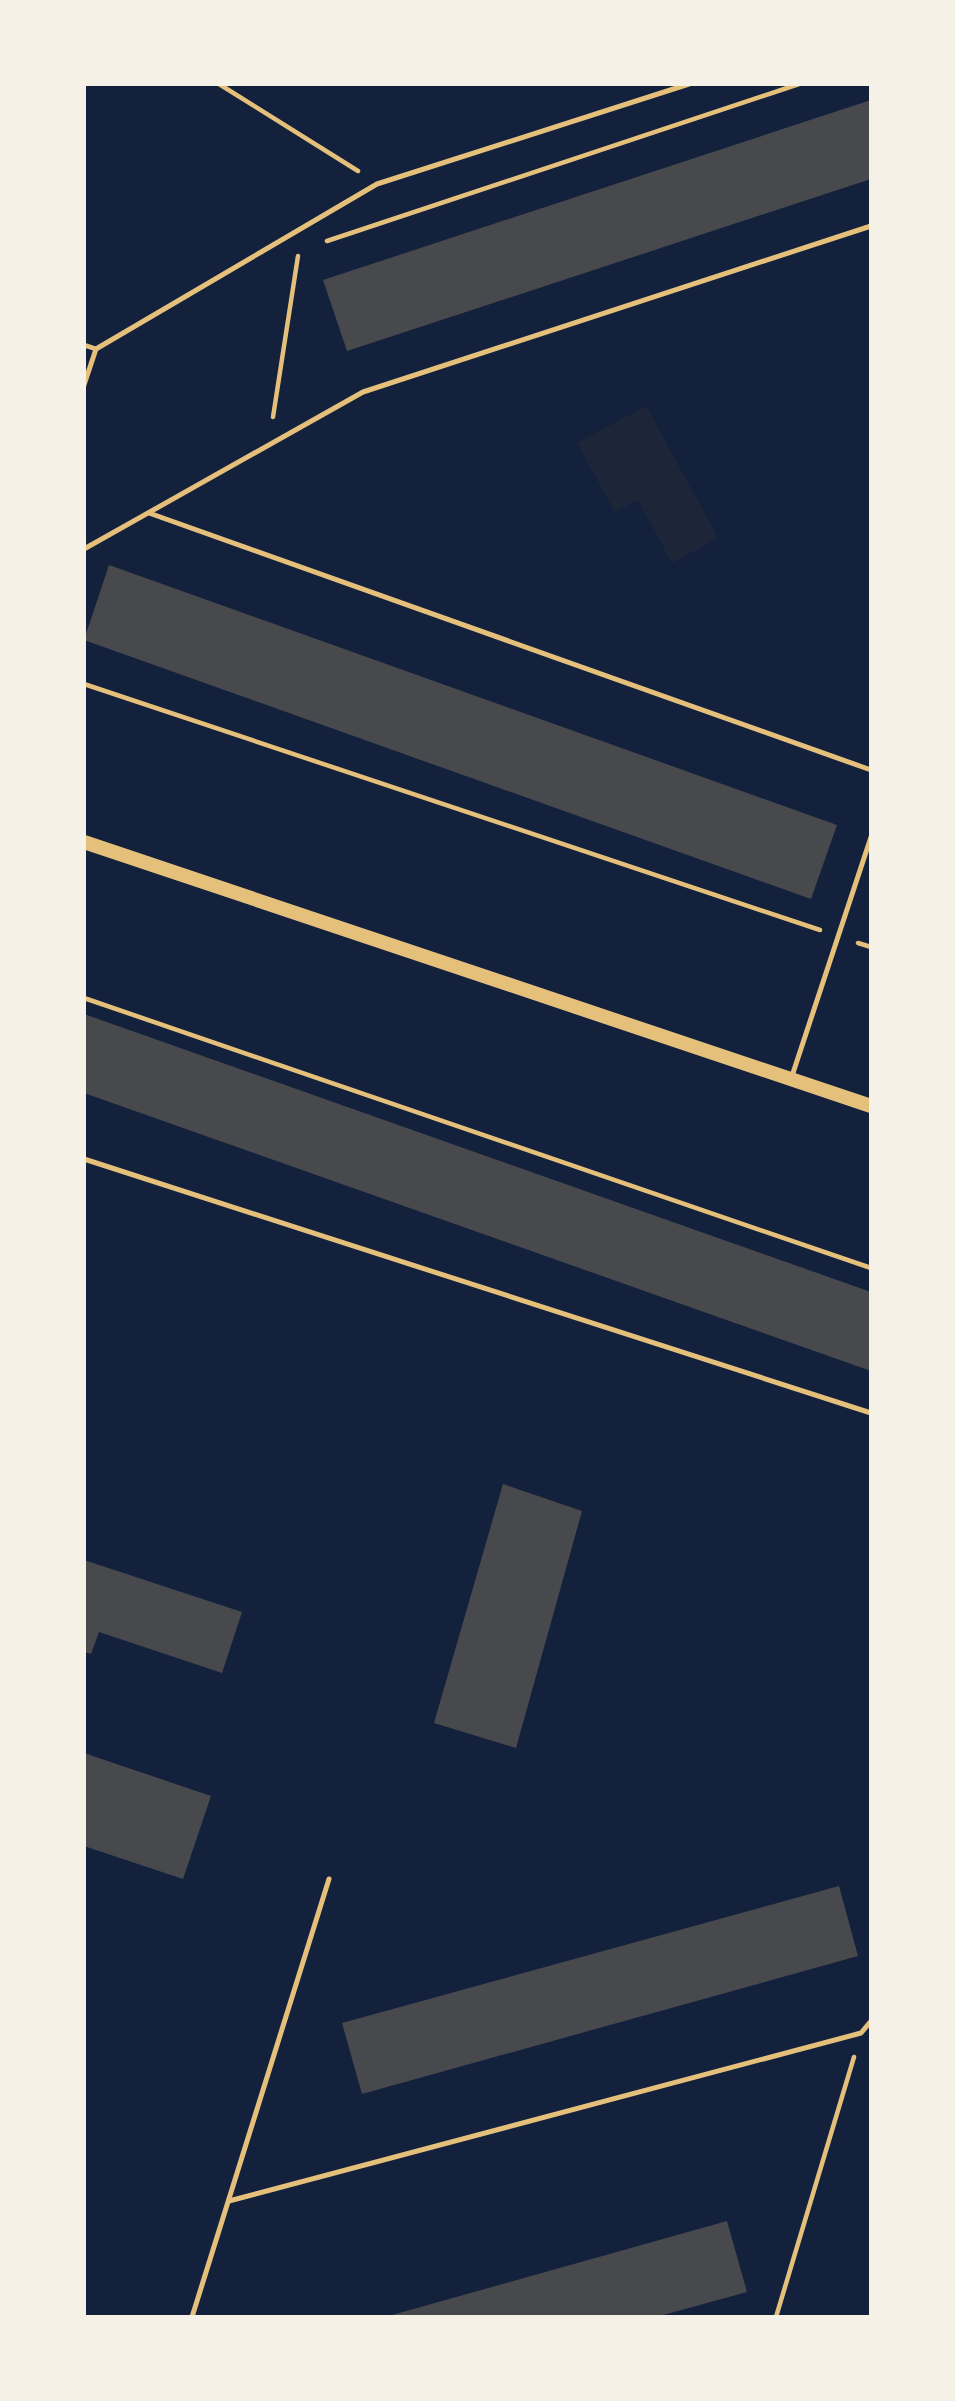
<svg xmlns="http://www.w3.org/2000/svg" width="955" height="2401" viewBox="0 0 955 2401" font-family="Georgia,serif">
	<style>
		.green { fill: #1d2539 }
		.building { fill: #48494c }
		.lines { fill: none; stroke-linecap: round; stroke-linejoin: round }
		.path { stroke: #e5c07b; stroke-width: 4.5 }
		.service { stroke: #e5c07b; stroke-width: 5 }
		.secondary { stroke: #e5c07b; stroke-width: 14 }
	</style>
	<rect width="100%" height="100%" fill="#14213d"/>
	<path class="green" d="M 646,406 L 718,538 L 672,563 L 638,500 L 615,512 L 577,443 Z"/>
	<g class="building">
		<path d="M 871,100 L 871,179 L 347,351 L 323,280 Z"/>
		<path d="M 109,565 L 837,825 L 811,899 L 84,640 Z"/>
		<path d="M 84,1014 L 871,1292 L 871,1371 L 84,1093 Z"/>
		<path d="M 503,1484 L 582,1511 L 516,1748 L 434,1723 Z"/>
		<path d="M 84,1560 L 242,1612 L 222,1673 L 99,1632 L 91,1654 L 84,1652 Z"/>
		<path d="M 84,1753 L 211,1796 L 183,1879 L 84,1846 Z"/>
		<path d="M 839,1886 L 858,1956 L 362,2094 L 342,2023 Z"/>
		<path d="M 727,2221 L 747,2292 L 656,2317 L 385,2317 Z"/>
	</g>
	<g class="lines">
		<g class="path">
			<path d="M 219,84 L 358,171"/>
			<path d="M 327,241 L 799,84"/>
			<path d="M 273,417 L 298,256"/>
			<path d="M 84,684 L 820,930"/>
			<path d="M 858,943 L 871,947"/>
			<path d="M 84,998 L 871,1268"/>
			<path d="M 776,2317 L 854,2057"/>
		</g>
		<g class="service">
			<path d="M 84,345 L 96,349 L 84,385"/>
			<path d="M 96,349 L 377,184 L 689,84"/>
			<path d="M 149,513 L 871,770"/>
			<path d="M 84,549 L 363,392 L 871,226"/>
			<path d="M 792,1076 L 871,837"/>
			<path d="M 84,1159 L 871,1413"/>
			<path d="M 229,2201 L 861,2033 L 871,2021"/>
			<path d="M 192,2317 L 329,1879"/>
		</g>
		<path class="secondary" d="M 84,842 L 871,1106"/>
	</g>
	<rect width="955" height="2401" fill="none" stroke="#f6f1e7" stroke-width="172"/>
</svg>
